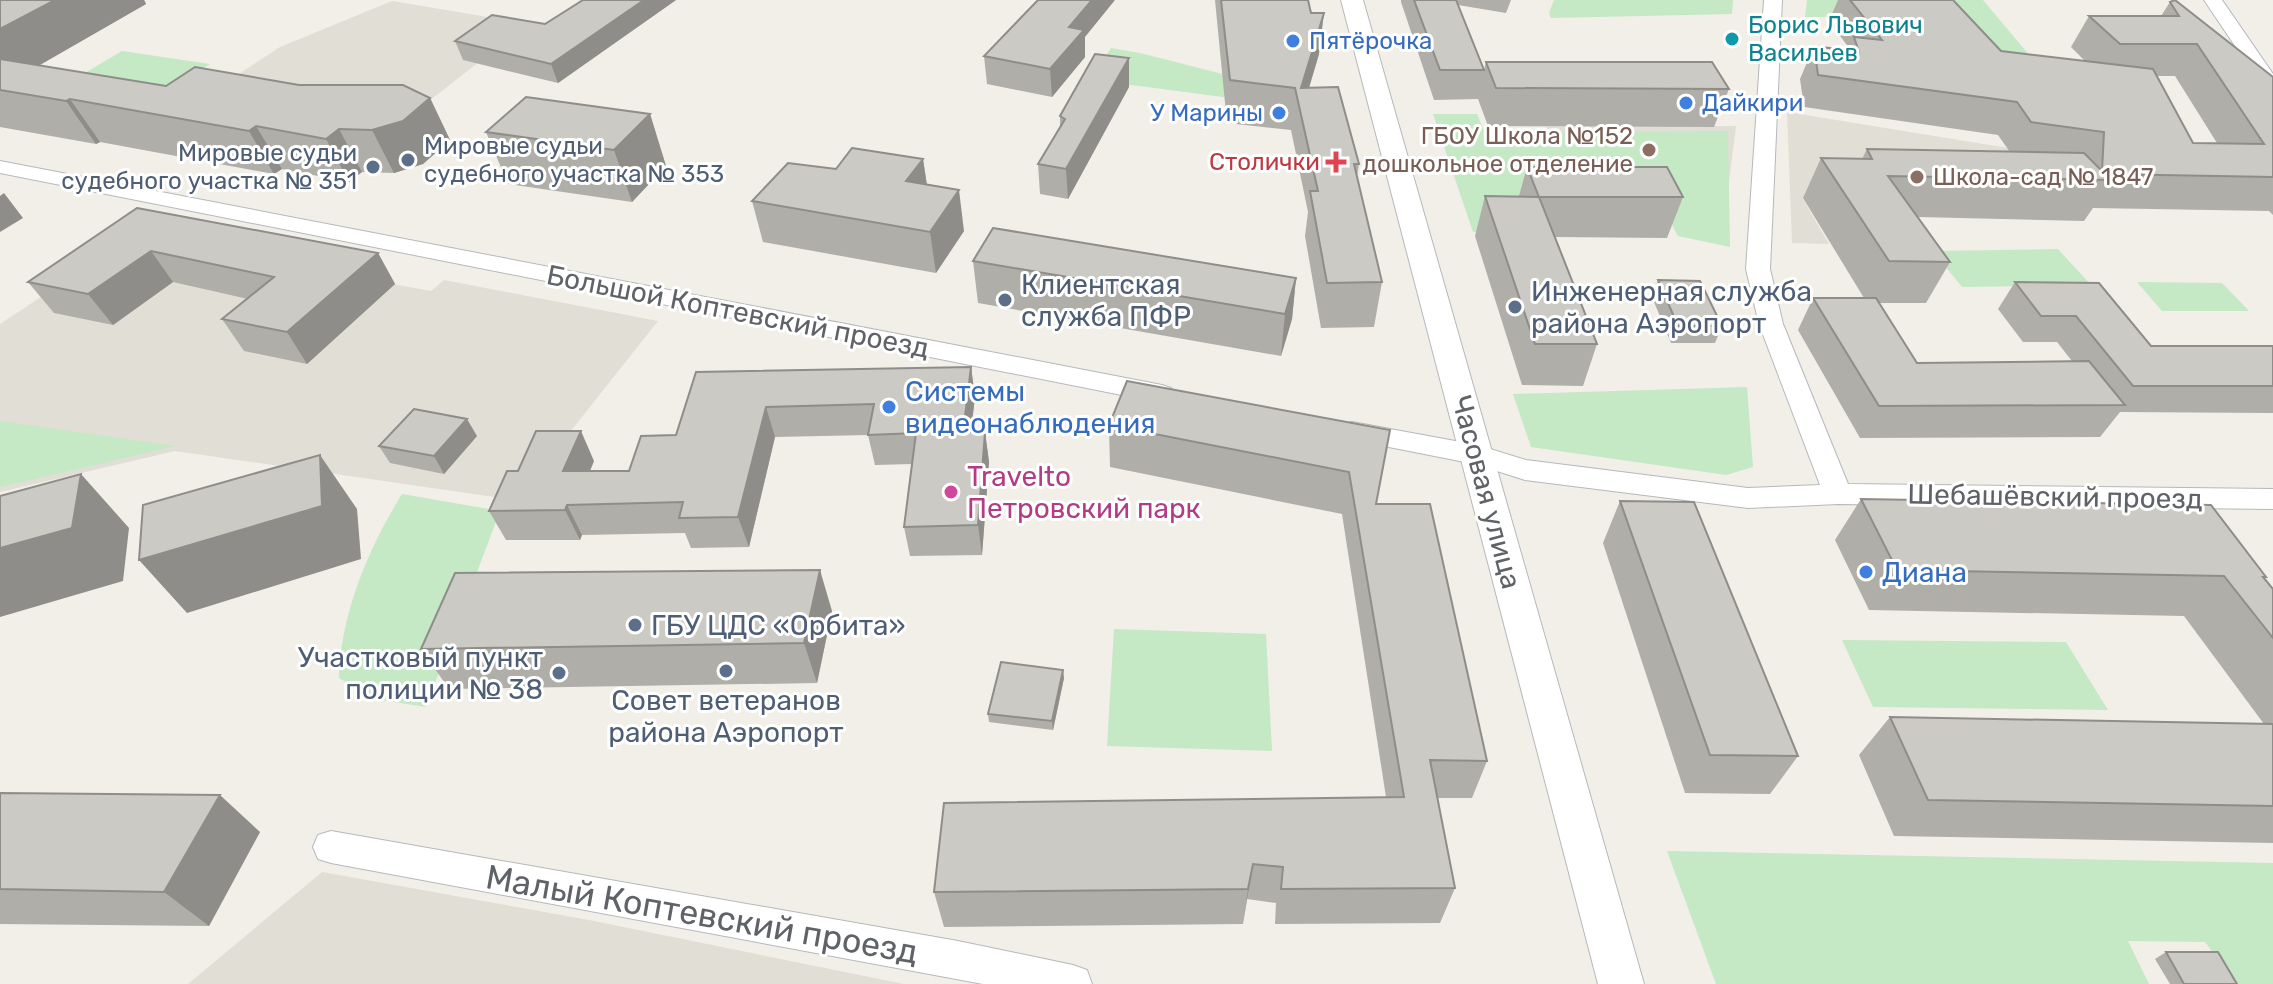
<svg xmlns="http://www.w3.org/2000/svg" width="2273" height="984" viewBox="0 0 2273 984" font-family="Rubik,sans-serif">
	<style>
		.education { fill: #e1ded6 }
		.green { fill: #c5e8c5 }
		.lines { fill: none; stroke-linecap: round; stroke-linejoin: round }
		.minor-casing { stroke: #b5b8bc; stroke-width: 2 }
		.tertiary-casing { stroke: #b5b8bc; stroke-width: 2 }
		.minor { fill: #fff; fill-rule: evenodd }
		.tertiary { fill: #fff; fill-rule: evenodd }
		.wall { fill: #afaea9; fill-rule: evenodd }
		.shaded-wall { fill: #8f8d8a }
		.building { fill: #cccac5; stroke: #8f8d8a; stroke-width: 2 }
		.culture-dot { fill: #0f9aa8; stroke: #fff; stroke-width: 3 }
		.shop-dot { fill: #3f7fe0; stroke: #fff; stroke-width: 3 }
		.education-dot { fill: #8d6e63; stroke: #fff; stroke-width: 3 }
		.service-dot { fill: #5c6f8a; stroke: #fff; stroke-width: 3 }
		.health-dot { fill: #e0444e; stroke: #fff; stroke-width: 3 }
		.hotel-dot { fill: #d1479c; stroke: #fff; stroke-width: 3 }
		.labels { text-anchor: middle; stroke-width: 6; stroke-linejoin: round; paint-order: stroke }
		.far-culture-label { font-size: 24px; fill: #0d838f; stroke: #fff; text-anchor: start }
		.far-shop-label { font-size: 24px; fill: #366cbe; stroke: #fff; text-anchor: start }
		.far-education-label { font-size: 24px; fill: #785e54; stroke: #fff; text-anchor: end }
		.far-service-label { font-size: 24px; fill: #4e5e75; stroke: #fff; text-anchor: start }
		.far-health-label { font-size: 24px; fill: #be3a42; stroke: #fff; text-anchor: end }
		.service-label { font-size: 28px; fill: #4e5e75; stroke: #fff; text-anchor: start }
		.street-label { font-size: 28px; fill: #5f6368; stroke: #fff }
		.shop-label { font-size: 28px; fill: #366cbe; stroke: #fff; text-anchor: start }
		.hotel-label { font-size: 28px; fill: #b23c85; stroke: #fff; text-anchor: start }
		.near-street-label { font-size: 34px; fill: #5f6368; stroke: #fff }
	</style>
	<rect width="100%" height="100%" fill="#f1efe8"/>
	<g class="education">
		<path d="M 392,1 L 512,21 L 516,33 L 401,123 L 210,93 L 280,47 Z"/>
		<path d="M 1787,112 L 2027,151 L 1803,199 L 1829,244 L 1792,243 Z"/>
		<path d="M 1736,126 L 1729,182 L 1576,161 L 1546,127 Z"/>
		<path d="M 138,233 L 273,262 L 431,291 L 444,280 L 658,321 L 547,461 L 523,501 L 175,451 L 0,492 L 0,324 Z"/>
		<path d="M 322,872 L 589,920 L 904,984 L 188,984 Z"/>
	</g>
	<g class="green">
		<path d="M 1554,0 L 1733,0 L 1732,14 L 1551,18 L 1549,13 Z"/>
		<path d="M 1807,0 L 1983,0 L 2051,81 L 1938,17 L 1805,17 Z"/>
		<path d="M 1111,48 L 1140,53 L 1333,102 L 1306,108 L 1109,82 L 1074,104 Z"/>
		<path d="M 122,51 L 210,64 L 166,92 L 78,77 Z"/>
		<path d="M 1433,114 L 1477,114 L 1485,133 L 1728,131 L 1730,247 L 1678,236 L 1658,199 L 1515,232 L 1473,232 Z"/>
		<path d="M 2058,249 L 2091,285 L 1962,287 L 1933,251 Z"/>
		<path d="M 2137,282 L 2222,283 L 2249,311 L 2162,311 Z"/>
		<path d="M 1747,387 L 1753,467 L 1726,475 L 1531,447 L 1513,394 Z"/>
		<path d="M 0,421 L 176,446 L 0,487 Z"/>
		<path d="M 402,494 L 500,511 L 426,707 L 375,699 L 339,678 C 340,615 369,547 402,494 Z"/>
		<path d="M 1114,629 L 1266,634 L 1272,751 L 1107,746 Z"/>
		<path d="M 1842,640 L 2066,642 L 2108,710 L 1873,707 Z"/>
		<path d="M 1667,851 L 2273,863 L 2273,984 L 2237,984 L 2205,942 L 2128,941 L 2149,984 L 1716,984 Z"/>
	</g>
	<g class="lines">
		<g class="minor-casing">
			<g id="minor">
				<path d="M 1764,0 L 1782,0 L 1770,269 L 1783,324 L 1848,484 L 2273,489 L 2273,509 L 1838,504 L 1748,508 L 1525,480 L 1475,464 L 1343,438 L 1339,431 L 1343,424 L 1352,422 L 1477,445 L 1526,460 L 1748,488 L 1820,485 L 1759,324 L 1746,269 Z"/>
				<path d="M 2204,0 L 2222,0 L 2273,74 L 2273,94 L 2266,92 Z"/>
				<path d="M 0,161 L 1162,385 L 1171,388 L 1175,394 L 1171,400 L 1162,403 L 0,173 Z"/>
				<path d="M 331,831 L 958,941 L 1073,965 L 1087,970 L 1092,984 L 983,984 L 331,863 L 318,859 L 313,847 L 318,835 Z"/>
			</g>
		</g>
		<g class="tertiary-casing">
			<path id="tertiary" d="M 1341,0 L 1363,0 L 1644,984 L 1598,984 Z"/>
		</g>
		<use href="#minor" class="minor"/>
		<use href="#tertiary" class="tertiary"/>
	</g>
	<g class="wall">
		<path d="M 0,0 L 144,0 L 146,4 L 39,65 L 166,86 L 299,85 L 430,98 L 450,140 L 423,164 L 394,173 L 362,172 L 349,182 L 282,169 L 274,174 L 100,142 L 96,144 L 0,127 Z"/>
		<path d="M 583,0 L 676,0 L 558,83 L 463,60 L 455,41 L 545,24 Z"/>
		<path d="M 1215,0 L 1308,0 L 1319,54 L 1309,87 L 1359,164 L 1357,177 L 1382,282 L 1374,327 L 1321,328 L 1305,236 L 1308,212 L 1291,130 L 1227,123 Z"/>
		<path d="M 1401,0 L 1511,0 L 1506,13 L 1458,5 L 1484,70 L 1486,62 L 1729,89 L 1714,127 L 1488,126 L 1478,99 L 1434,100 L 1401,2 Z"/>
		<path d="M 1838,0 L 1953,0 L 2001,51 L 2085,61 L 2071,47 L 2089,16 L 2161,16 L 2170,2 L 2273,77 L 2273,215 L 2269,211 L 2093,208 L 2084,221 L 1918,217 L 1950,262 L 1926,303 L 1879,303 L 1917,363 L 2072,361 L 2057,342 L 2023,342 L 1998,309 L 2015,282 L 2151,346 L 2273,346 L 2273,413 L 2120,412 L 2100,437 L 1860,438 L 1798,330 L 1813,298 L 1864,298 L 1803,198 L 1821,158 L 1862,159 L 1867,149 L 2010,152 L 1998,135 L 1804,107 L 1800,79 L 1814,46 L 1848,51 L 1849,48 L 1829,21 ZM 2157,76 L 2175,76 L 2217,143 L 2193,143 Z"/>
		<path d="M 1085,37 L 1085,57 L 1052,97 L 987,84 L 984,56 Z"/>
		<path d="M 1129,87 L 1068,199 L 1040,194 L 1038,164 L 1060,127 L 1060,116 Z"/>
		<path d="M 650,114 L 666,166 L 632,202 L 508,184 L 486,132 Z"/>
		<path d="M 923,159 L 927,185 L 964,231 L 936,273 L 763,242 L 752,201 L 836,169 Z"/>
		<path d="M 1527,167 L 1683,197 L 1667,238 L 1555,237 L 1597,344 L 1583,386 L 1522,385 L 1475,236 L 1485,196 L 1519,196 Z"/>
		<path d="M 137,208 L 378,253 L 395,284 L 307,364 L 244,351 L 222,319 L 248,299 L 173,282 L 113,325 L 54,313 L 28,282 Z"/>
		<path d="M 973,261 L 1296,278 L 1292,319 L 1281,356 L 978,303 Z"/>
		<path d="M 1658,280 L 1722,326 L 1715,343 L 1671,343 L 1652,297 Z"/>
		<path d="M 971,367 L 975,397 L 971,432 L 985,432 L 989,462 L 982,555 L 910,556 L 904,527 L 912,464 L 875,465 L 868,435 L 775,437 L 749,547 L 691,548 L 685,533 L 582,535 L 580,540 L 506,540 L 489,511 L 518,471 L 594,461 L 590,471 L 629,471 L 676,435 L 696,372 Z"/>
		<path d="M 1109,425 L 1390,430 L 1376,504 L 1487,761 L 1472,798 L 1437,798 L 1455,888 L 1440,923 L 1275,924 L 1276,903 L 1247,899 L 1243,924 L 944,927 L 934,892 L 1386,797 L 1342,514 L 1110,467 Z"/>
		<path d="M 477,436 L 444,474 L 390,463 L 379,446 Z"/>
		<path d="M 1861,499 L 2266,577 L 2265,578 L 2273,589 L 2273,843 L 1894,836 L 1859,755 L 1890,717 L 2264,724 L 2184,616 L 1869,610 L 1835,540 Z"/>
		<path d="M 1620,501 L 1798,756 L 1770,794 L 1685,793 L 1603,543 Z"/>
		<path d="M 832,611 L 817,683 L 449,689 L 421,649 Z"/>
		<path d="M 1064,678 L 1053,730 L 989,722 L 988,714 Z"/>
		<path d="M 0,793 L 260,832 L 209,926 L 0,924 Z"/>
		<path d="M 2166,952 L 2237,984 L 2170,984 L 2155,959 Z"/>
	</g>
	<g class="shaded-wall">
		<path d="M 55,0 L 144,0 L 146,4 L 0,88 L 0,29 Z"/>
		<path d="M 644,0 L 676,0 L 558,83 L 551,64 Z"/>
		<path d="M 1092,0 L 1115,0 L 1085,37 L 1085,57 L 1052,97 L 1050,69 L 1069,27 Z"/>
		<path d="M 1324,13 L 1319,54 L 1301,115 L 1301,88 Z"/>
		<path d="M 1129,58 L 1129,87 L 1068,199 L 1066,169 Z"/>
		<path d="M 430,98 L 450,140 L 423,164 L 394,173 L 372,130 Z"/>
		<path d="M 70,99 L 100,142 L 96,144 L 66,101 Z"/>
		<path d="M 650,114 L 666,166 L 632,202 L 614,150 Z"/>
		<path d="M 256,126 L 282,169 L 274,174 L 249,131 Z"/>
		<path d="M 339,129 L 362,172 L 349,182 L 326,139 Z"/>
		<path d="M 923,159 L 929,200 L 906,181 Z"/>
		<path d="M 959,190 L 964,231 L 936,273 L 930,232 Z"/>
		<path d="M 4,193 L 23,218 L 0,232 L 0,196 Z"/>
		<path d="M 151,251 L 173,282 L 113,325 L 88,294 Z"/>
		<path d="M 378,253 L 395,284 L 307,364 L 287,332 Z"/>
		<path d="M 1296,278 L 1292,319 L 1281,356 L 1285,314 Z"/>
		<path d="M 971,367 L 975,397 L 967,462 L 963,432 Z"/>
		<path d="M 766,407 L 775,437 L 749,547 L 738,517 Z"/>
		<path d="M 467,419 L 477,436 L 444,474 L 434,456 Z"/>
		<path d="M 581,431 L 594,461 L 577,501 L 563,471 Z"/>
		<path d="M 985,432 L 989,462 L 982,555 L 978,525 Z"/>
		<path d="M 320,455 L 357,509 L 361,559 L 187,613 L 139,560 Z"/>
		<path d="M 81,474 L 129,528 L 123,581 L 0,617 L 0,548 Z"/>
		<path d="M 567,505 L 582,535 L 580,540 L 565,510 Z"/>
		<path d="M 820,570 L 832,611 L 817,683 L 804,643 Z"/>
		<path d="M 1063,670 L 1064,678 L 1053,730 L 1052,721 Z"/>
		<path d="M 220,795 L 260,832 L 209,926 L 164,892 Z"/>
		<path d="M 1253,864 L 1247,899 L 1243,924 L 1248,889 Z"/>
	</g>
	<g class="building">
		<path d="M 0,0 L 55,0 L 0,29 Z"/>
		<path d="M 583,0 L 644,0 L 551,64 L 455,41 L 492,15 L 545,24 Z"/>
		<path d="M 1038,0 L 1092,0 L 1069,27 L 1084,30 L 1050,69 L 984,56 Z"/>
		<path d="M 1221,0 L 1308,0 L 1311,13 L 1324,13 L 1301,88 L 1338,87 L 1359,164 L 1354,164 L 1382,282 L 1327,283 L 1310,191 L 1318,191 L 1295,88 L 1230,80 Z"/>
		<path d="M 1414,0 L 1456,0 L 1484,70 L 1440,70 Z"/>
		<path d="M 1850,0 L 1953,0 L 2001,51 L 2153,69 L 2193,143 L 2264,144 L 2197,44 L 2120,44 L 2089,16 L 2179,16 L 2170,2 L 2175,0 L 2273,77 L 2273,177 L 2104,174 L 2102,171 L 2104,132 L 2031,122 L 2017,102 L 1818,75 L 1814,46 L 1859,52 L 1854,37 L 1882,40 Z"/>
		<path d="M 1095,54 L 1129,58 L 1066,169 L 1038,164 L 1065,119 L 1060,116 Z"/>
		<path d="M 0,59 L 166,86 L 195,67 L 299,85 L 403,85 L 430,98 L 403,121 L 372,130 L 339,129 L 326,139 L 256,126 L 249,131 L 70,99 L 66,101 L 0,90 Z"/>
		<path d="M 1486,62 L 1712,62 L 1729,89 L 1496,88 Z"/>
		<path d="M 526,97 L 650,114 L 614,150 L 486,132 Z"/>
		<path d="M 852,148 L 923,159 L 906,181 L 959,190 L 930,232 L 752,201 L 788,163 L 836,169 Z"/>
		<path d="M 1867,149 L 2084,153 L 2111,180 L 1888,176 L 1950,262 L 1889,261 L 1821,158 L 1872,159 Z"/>
		<path d="M 1527,167 L 1667,167 L 1683,197 L 1539,197 Z"/>
		<path d="M 1485,196 L 1539,197 L 1597,344 L 1535,344 Z"/>
		<path d="M 137,208 L 378,253 L 287,332 L 222,319 L 274,277 L 151,251 L 88,294 L 28,282 Z"/>
		<path d="M 993,228 L 1296,278 L 1285,314 L 973,261 Z"/>
		<path d="M 1658,280 L 1700,281 L 1722,326 L 1678,326 Z"/>
		<path d="M 2015,282 L 2099,283 L 2151,346 L 2273,346 L 2273,386 L 2133,386 L 2076,316 L 2041,316 Z"/>
		<path d="M 1813,298 L 1876,298 L 1917,363 L 2089,361 L 2125,405 L 1879,406 Z"/>
		<path d="M 971,367 L 963,432 L 985,432 L 978,525 L 904,527 L 916,433 L 868,435 L 874,404 L 766,407 L 738,517 L 679,518 L 683,502 L 567,505 L 565,510 L 489,511 L 507,471 L 518,471 L 536,431 L 581,431 L 563,471 L 629,471 L 641,436 L 676,435 L 696,372 Z"/>
		<path d="M 1127,381 L 1390,430 L 1376,504 L 1430,504 L 1487,761 L 1430,760 L 1455,888 L 1281,889 L 1283,867 L 1253,864 L 1248,889 L 934,892 L 944,803 L 1404,797 L 1349,472 L 1109,425 Z"/>
		<path d="M 414,409 L 467,419 L 434,456 L 379,446 Z"/>
		<path d="M 320,455 L 322,506 L 139,560 L 143,505 Z"/>
		<path d="M 81,474 L 72,528 L 0,548 L 0,496 Z"/>
		<path d="M 1861,499 L 2211,505 L 2266,577 L 2263,577 L 2273,589 L 2273,638 L 2224,576 L 1897,570 Z"/>
		<path d="M 1620,501 L 1694,502 L 1798,756 L 1710,755 Z"/>
		<path d="M 820,570 L 804,643 L 421,649 L 455,573 Z"/>
		<path d="M 1001,662 L 1063,670 L 1052,721 L 988,714 Z"/>
		<path d="M 1890,717 L 2273,724 L 2273,806 L 1928,800 Z"/>
		<path d="M 0,793 L 220,795 L 164,892 L 0,889 Z"/>
		<path d="M 2166,952 L 2218,952 L 2237,984 L 2184,984 Z"/>
	</g>
	<circle class="culture-dot" cx="1732" cy="39" r="8"/>
	<g class="shop-dot">
		<circle cx="1293" cy="41" r="8"/>
		<circle cx="1686" cy="103" r="8"/>
		<circle cx="1279" cy="113" r="8"/>
		<circle cx="889" cy="407" r="8"/>
		<circle cx="1866" cy="572" r="8"/>
	</g>
	<g class="education-dot">
		<circle cx="1649" cy="150" r="8"/>
		<circle cx="1917" cy="177" r="8"/>
	</g>
	<g class="service-dot">
		<circle cx="408" cy="160" r="8"/>
		<circle cx="373" cy="167" r="8"/>
		<circle cx="1005" cy="300" r="8"/>
		<circle cx="1515" cy="307" r="8"/>
		<circle cx="635" cy="625" r="8"/>
		<circle cx="726" cy="671" r="8"/>
		<circle cx="559" cy="673" r="8"/>
	</g>
	<path class="health-dot" d="M1332 150h8v8h8v8h-8v8h-8v-8h-8v-8h8z"/>
	<circle class="hotel-dot" cx="951" cy="492" r="8"/>
	<g class="labels">
		<g class="far-culture-label">
			<text x="1748" y="33">Борис Львович<tspan x="1748" dy="28">Васильев</tspan></text>
		</g>
		<g class="far-shop-label">
			<text x="1309" y="49">Пятёрочка</text>
			<text x="1702" y="111">Дайкири</text>
			<text x="1263" y="121" text-anchor="end">У Марины</text>
		</g>
		<g class="far-education-label">
			<text x="1633" y="144">ГБОУ Школа №152<tspan x="1633" dy="28">дошкольное отделение</tspan></text>
			<text x="1933" y="185" text-anchor="start">Школа-сад № 1847</text>
		</g>
		<g class="far-service-label">
			<text x="424" y="154">Мировые судьи<tspan x="424" dy="28">судебного участка № 353</tspan></text>
			<text x="357" y="161" text-anchor="end">Мировые судьи<tspan x="357" dy="28">судебного участка № 351</tspan></text>
		</g>
		<g class="far-health-label">
			<text x="1320" y="170">Столички</text>
		</g>
		<g class="service-label">
			<text x="1021" y="294">Клиентская<tspan x="1021" dy="32">служба ПФР</tspan></text>
			<text x="1531" y="301">Инженерная служба<tspan x="1531" dy="32">района Аэропорт</tspan></text>
			<text x="651" y="635">ГБУ ЦДС «Орбита»</text>
			<text x="543" y="667" text-anchor="end">Участковый пункт<tspan x="543" dy="32">полиции № 38</tspan></text>
			<text x="726" y="710" text-anchor="middle">Совет ветеранов<tspan x="726" dy="32">района Аэропорт</tspan></text>
		</g>
		<g class="street-label">
			<text transform="translate(738 311) rotate(11)" y="10">Большой Коптевский проезд</text>
			<text transform="translate(1487 492) rotate(75)" y="10">Часовая улица</text>
			<text transform="translate(2055 496) rotate(1)" y="10">Шебашёвский проезд</text>
		</g>
		<g class="shop-label">
			<text x="905" y="401">Системы<tspan x="905" dy="32">видеонаблюдения</tspan></text>
			<text x="1882" y="582">Диана</text>
		</g>
		<g class="hotel-label">
			<text x="967" y="486">Travelto<tspan x="967" dy="32">Петровский парк</tspan></text>
		</g>
		<g class="near-street-label">
			<text transform="translate(702 914) rotate(10)" y="12">Малый Коптевский проезд</text>
		</g>
	</g>
</svg>
